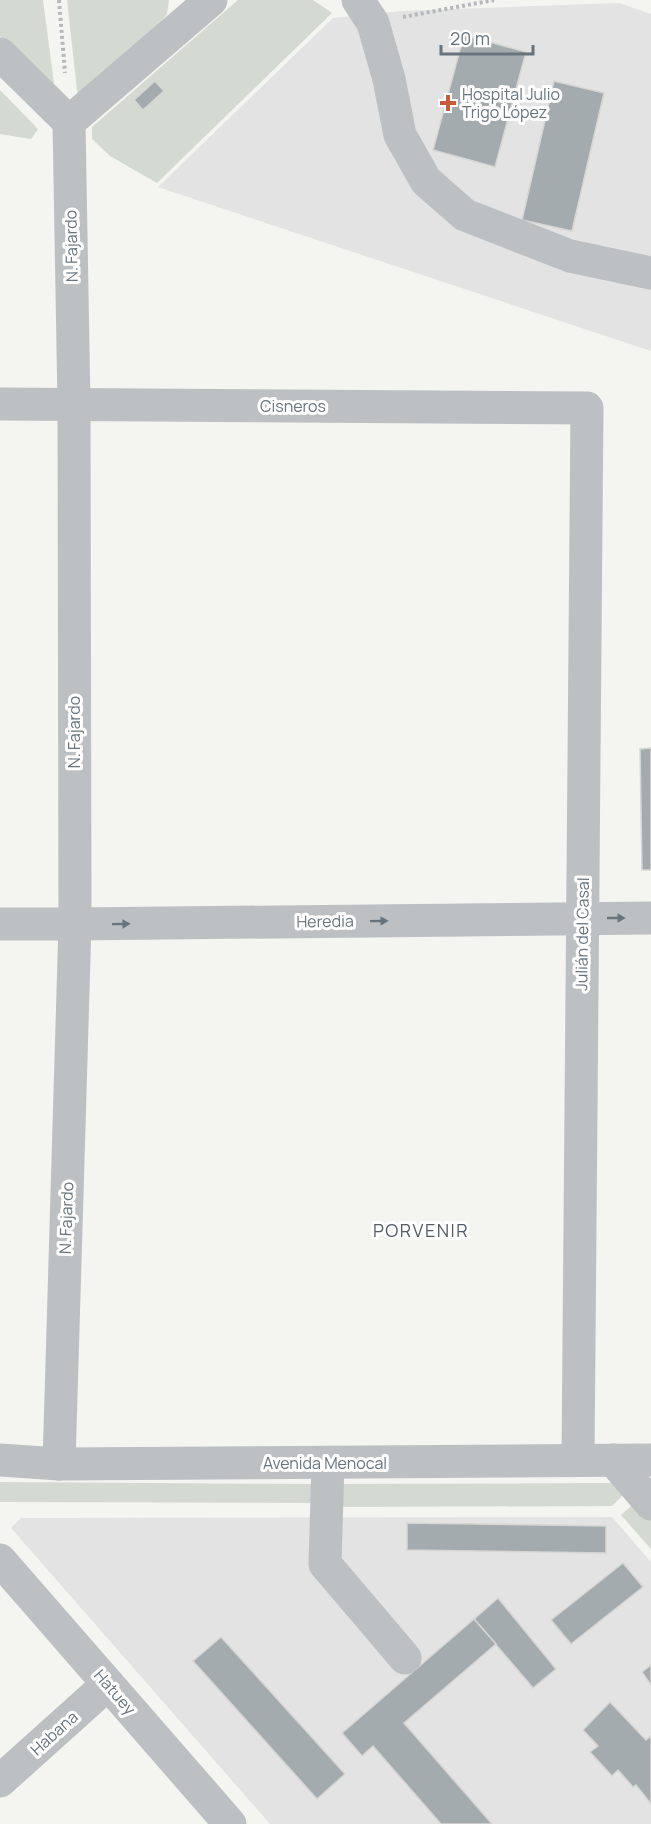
<svg xmlns="http://www.w3.org/2000/svg" width="651" height="1824" viewBox="0 0 651 1824" font-family="Manrope,sans-serif">
	<style>
		.built { fill: #e2e3e2 }
		.green { fill: #d4d9d1 }
		.building { fill: #a4abaf; stroke: #d6d6d4; stroke-width: 1.5 }
		.lines { fill: none; stroke-linecap: round; stroke-linejoin: round }
		.path { stroke: #b6b9bb; stroke-width: 4; stroke-dasharray: 3 3; stroke-linecap: butt }
		.minor { stroke: #bcc0c2; stroke-width: 33 }
		.oneway { fill: #67747e }
		.poi-dot { fill: #cb5b3a; stroke: #fff; stroke-width: 2 }
		.labels { text-anchor: middle; stroke-width: 6; stroke-linejoin: round; paint-order: stroke }
		.poi-label { font-size: 16px; fill: #67747e; stroke: #fff; text-anchor: start }
		.street-label { font-size: 16px; fill: #67747e; stroke: #fff }
		.neighbourhood-label { font-size: 18px; letter-spacing: 1.5px; fill: #545d64; stroke: #fff }
	</style>
	<rect width="100%" height="100%" fill="#f4f4f1"/>
	<g class="built">
		<path d="M 619,3 L 651,14 L 651,351 L 158,187 L 333,18 L 403,11 Z"/>
		<path d="M 612,1517 L 651,1562 L 651,1824 L 270,1824 L 11,1528 L 21,1518 Z"/>
	</g>
	<g class="green">
		<path d="M 0,0 L 43,0 L 55,91 L 0,36 Z"/>
		<path d="M 67,0 L 169,0 L 167,14 L 159,24 L 78,99 Z"/>
		<path d="M 238,0 L 313,0 L 332,13 L 157,183 L 110,156 L 92,139 L 92,127 Z"/>
		<path d="M 0,90 L 38,129 L 31,139 L 0,134 Z"/>
		<path d="M 0,1482 L 312,1484 L 312,1503 L 0,1502 Z"/>
		<path d="M 616,1483 L 627,1491 L 612,1506 L 337,1507 L 336,1484 Z"/>
		<path d="M 636,1502 L 651,1519 L 651,1549 L 621,1515 Z"/>
	</g>
	<g class="building">
		<path d="M 464,35 L 526,52 L 495,167 L 433,150 Z"/>
		<path d="M 155,81 L 164,91 L 143,110 L 134,100 Z"/>
		<path d="M 554,81 L 604,93 L 572,231 L 522,220 Z"/>
		<path d="M 651,748 L 651,870 L 642,870 L 640,749 Z"/>
		<path d="M 407,1523 L 606,1526 L 606,1553 L 407,1550 Z"/>
		<path d="M 623,1563 L 643,1587 L 571,1644 L 551,1620 Z"/>
		<path d="M 498,1598 L 556,1669 L 533,1688 L 474,1619 Z"/>
		<path d="M 474,1619 L 496,1644 L 404,1723 L 492,1824 L 441,1824 L 373,1746 L 362,1756 L 342,1733 Z"/>
		<path d="M 221,1637 L 345,1774 L 317,1799 L 193,1661 Z"/>
		<path d="M 651,1665 L 651,1685 L 642,1672 Z"/>
		<path d="M 610,1702 L 646,1740 L 651,1736 L 651,1804 L 636,1785 L 633,1787 L 618,1770 L 612,1776 L 590,1752 L 598,1746 L 583,1730 Z"/>
	</g>
	<g class="lines">
		<g class="path">
			<path d="M 59,0 L 65,73"/>
			<path d="M 403,17 L 494,0"/>
		</g>
		<g class="minor">
			<path d="M 358,0 L 373,23 L 389,79 L 400,135 L 426,181 L 465,215 L 570,256 L 651,273"/>
			<path d="M 0,54 L 69,122"/>
			<path d="M 69,122 L 211,0"/>
			<path d="M 0,404 L 587,408 L 578,1460"/>
			<path d="M 0,924 L 75,924 L 651,918"/>
			<path d="M 0,1460 L 59,1464 L 651,1460"/>
			<path d="M 613,1460 L 651,1504"/>
			<path d="M 328,1463 L 325,1564 L 405,1658"/>
			<path d="M 59,1464 L 75,924 L 74,405 L 69,122"/>
			<path d="M 0,1560 L 230,1824"/>
			<path d="M 0,1781 L 108,1684"/>
		</g>
	</g>
	<defs><path id="oneway-solid" d="M-6-.8H1V-3.2L6.5 0L1 3.2V.8H-6Z" transform="scale(1.5)"/></defs>
	<g class="oneway">
		<use href="#oneway-solid" transform="translate(616 918)"/>
		<use href="#oneway-solid" transform="translate(379 921) rotate(-1)"/>
		<use href="#oneway-solid" transform="translate(121 924) rotate(-1)"/>
	</g>
	<path class="poi-dot" d="M445 94h6v6h6v6h-6v6h-6v-6h-6v-6h6z"/>
	<g class="labels">
		<g class="poi-label">
			<text x="462" y="100">Hospital Julio<tspan x="462" dy="18">Trigo López</tspan></text>
		</g>
		<g class="street-label">
			<text transform="translate(71 246) rotate(-91)" y="6">N. Fajardo</text>
			<text x="293" y="412">Cisneros</text>
			<text transform="translate(74 732) rotate(-90)" y="6">N. Fajardo</text>
			<text transform="translate(325 921) rotate(-1)" y="6">Heredia</text>
			<text transform="translate(582 934) rotate(-89)" y="6">Julián del Casal</text>
			<text transform="translate(66 1218) rotate(-88)" y="6">N. Fajardo</text>
			<text x="325" y="1469">Avenida Menocal</text>
			<text transform="translate(115 1692) rotate(49)" y="6">Hatuey</text>
			<text transform="translate(54 1733) rotate(-42)" y="6">Habana</text>
		</g>
		<g class="neighbourhood-label">
			<text x="421" y="1237">PORVENIR</text>
		</g>
	</g>
	<path d="M441 45v9h92v-9" fill="none" stroke="#67747e" stroke-width="3"/>
	<text x="450" y="45" font-size="18" fill="#67747e" stroke="#ffffff" stroke-width="4.5" paint-order="stroke">20 m</text>
</svg>
